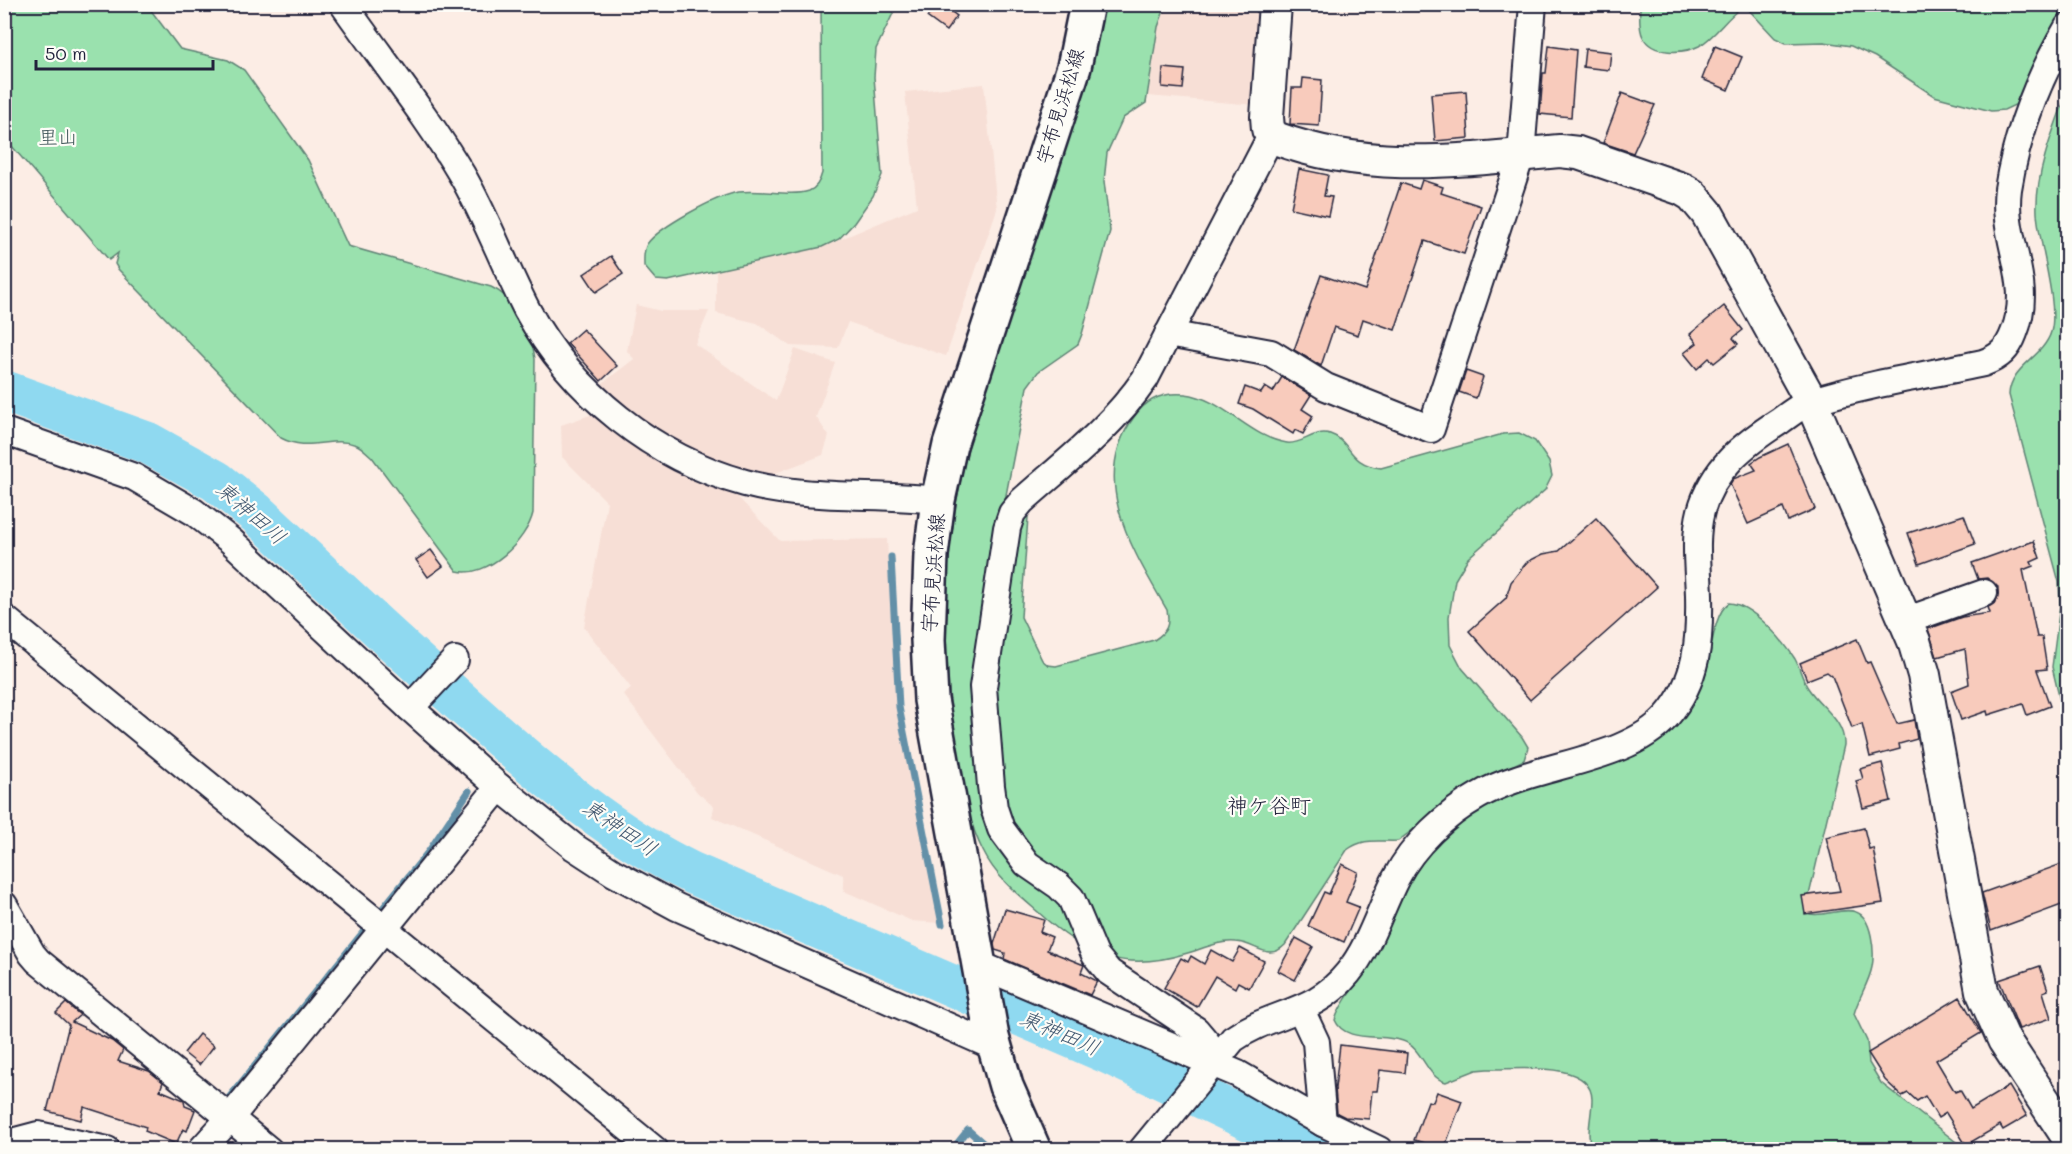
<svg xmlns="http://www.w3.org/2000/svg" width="2072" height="1154" viewBox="0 0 2072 1154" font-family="Mali,'Klee One',sans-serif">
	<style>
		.built { fill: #f7dfd6 }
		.green { fill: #9ae1ae; stroke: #5e8274; stroke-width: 1.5 }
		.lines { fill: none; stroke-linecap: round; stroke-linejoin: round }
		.stream { stroke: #6390a8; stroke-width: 7 }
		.river { stroke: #8fd9f0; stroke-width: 42 }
		.building { fill: #f8cbbc; stroke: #22223b; stroke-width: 1.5 }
		.minor-casing { stroke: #22223b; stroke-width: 30 }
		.tertiary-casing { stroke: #22223b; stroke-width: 36 }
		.secondary-casing { stroke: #22223b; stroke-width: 38 }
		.minor { stroke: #fdfcf7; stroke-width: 26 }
		.tertiary { stroke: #fdfcf7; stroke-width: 32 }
		.secondary { stroke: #fdfcf7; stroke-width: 33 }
		.labels { text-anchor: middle; stroke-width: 4.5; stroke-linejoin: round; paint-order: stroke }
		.street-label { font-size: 20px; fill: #22223b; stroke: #fdfcf7 }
		.park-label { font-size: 20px; fill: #465b5e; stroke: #fdfcf7 }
		.water-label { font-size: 21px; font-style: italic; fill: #435971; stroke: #fdfcf7 }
		.neighbourhood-label { font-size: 21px; fill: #22223b; stroke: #fdfcf7 }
	</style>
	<rect width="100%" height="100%" fill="#fcede5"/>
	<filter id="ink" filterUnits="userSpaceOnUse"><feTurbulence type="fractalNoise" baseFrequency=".0167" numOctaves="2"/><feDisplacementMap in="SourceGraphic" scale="12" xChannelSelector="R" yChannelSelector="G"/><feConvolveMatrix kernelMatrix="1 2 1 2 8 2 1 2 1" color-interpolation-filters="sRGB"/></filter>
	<g filter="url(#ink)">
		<g class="built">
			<path d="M 1166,5 L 1262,5 L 1255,105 L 1148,96 L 1158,27 Z"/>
			<path d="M 984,84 L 997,209 L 946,356 L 848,322 L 838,348 L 790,346 L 757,323 L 716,313 L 716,270 L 822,247 L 917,207 L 905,92 Z"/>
			<path d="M 636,305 L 661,311 L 709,311 L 695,344 L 776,401 L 795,349 L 835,363 L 816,417 L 829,436 L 823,455 L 765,477 L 689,450 L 637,419 L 599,386 L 634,359 L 627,351 Z"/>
			<path d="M 596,413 L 731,490 L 780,541 L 887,539 L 896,707 L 939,923 L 912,921 L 844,891 L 843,875 L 712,817 L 714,807 L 697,792 L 623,694 L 631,688 L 584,627 L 607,502 L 562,457 L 561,425 Z"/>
		</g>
		<g class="green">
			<path d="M 4,5 L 147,5 L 180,49 L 228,60 L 244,70 L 308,160 L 348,246 L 491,287 C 516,298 532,333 535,359 L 533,513 C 527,540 487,579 457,571 L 372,457 C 367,453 362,447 357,445 C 331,435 309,453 281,438 L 118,269 L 115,264 L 118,253 L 109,260 L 5,138 Z"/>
			<path d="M 821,5 L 897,5 L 876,49 L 874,77 L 882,175 L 873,196 L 854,223 L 839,239 L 822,247 L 668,281 L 656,280 L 644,266 C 644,258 643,251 647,244 C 659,227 718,195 739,192 C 760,189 791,197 809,191 C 817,188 820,181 822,173 Z"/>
			<path d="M 1105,5 L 1166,5 L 1158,27 L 1146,103 L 1123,118 L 1107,153 L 1104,181 L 1110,231 L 1082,334 L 1078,344 L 1038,372 L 1027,387 L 1000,526 L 1024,516 L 1028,517 L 1021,617 L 1042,660 L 1048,665 L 1056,666 L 1154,640 C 1167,632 1170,625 1167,610 C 1134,552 1087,481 1134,417 C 1146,399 1164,392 1185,394 C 1223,398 1250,438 1287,443 C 1302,445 1315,429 1330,434 C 1352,441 1347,464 1381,468 L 1503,434 L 1519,433 L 1535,441 L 1549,462 L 1552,476 L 1545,490 L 1468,558 L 1455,580 L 1449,617 L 1450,645 L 1462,668 L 1522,737 L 1528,747 L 1524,760 L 1472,785 L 1398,841 C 1378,842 1364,837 1347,850 L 1285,945 C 1268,962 1256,943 1236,942 C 1219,940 1200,950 1184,954 C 1127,971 1091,958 1047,920 C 1024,899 997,880 983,851 C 969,824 964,793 959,764 C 938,650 942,534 975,423 L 1091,72 Z"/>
			<path d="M 1640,5 L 2067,5 L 2067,10 L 2050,40 L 2027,91 L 2017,104 L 2004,110 L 1991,111 L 1934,96 L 1875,57 L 1851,46 L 1824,42 L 1786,43 L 1775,38 L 1748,9 L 1741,8 C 1725,19 1716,36 1699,46 C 1683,54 1652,55 1643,37 C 1638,27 1640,15 1640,5 Z"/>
			<path d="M 2067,93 L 2068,93 L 2067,730 L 2052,667 L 2060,605 L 2059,582 L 2009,395 C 2010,366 2043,358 2051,332 C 2059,305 2039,244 2037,213 C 2035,174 2053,130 2067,93 Z"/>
			<path d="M 1729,603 C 1752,604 1783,640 1795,659 C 1800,668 1802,679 1808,688 C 1821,708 1845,720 1844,745 L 1806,908 L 1810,914 C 1825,917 1842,907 1856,912 C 1872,917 1875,952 1872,967 C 1869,983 1858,998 1854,1014 L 1867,1041 L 1869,1063 L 1881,1083 L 1965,1149 L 1591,1149 C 1586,1132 1592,1116 1592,1099 C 1591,1059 1515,1070 1487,1069 L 1476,1070 L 1446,1082 C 1426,1078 1423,1048 1403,1041 C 1382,1033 1345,1044 1335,1020 C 1341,1001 1356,987 1365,970 C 1403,895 1423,830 1508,795 C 1563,772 1632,770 1675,726 C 1688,712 1699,693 1705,675 C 1712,656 1712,614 1729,603 Z"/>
		</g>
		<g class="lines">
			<g class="stream">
				<path d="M 891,557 L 899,707 L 942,924"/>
				<path d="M 383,908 L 429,851 L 469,791"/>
				<path d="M 921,973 L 926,961"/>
				<path d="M 228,1099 L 365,930"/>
				<path d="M 952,1150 L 968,1130 L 991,1150"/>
			</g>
			<path class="river" d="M 4,391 L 148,443 L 216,481 L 256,513 C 328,580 399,648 473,713 C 541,774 610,833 692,873 L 1110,1054 L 1312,1150"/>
		</g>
		<g class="building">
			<path d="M 937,4 L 941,4 L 957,16 L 946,31 L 927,17 Z"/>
			<path d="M 1549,46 L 1576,50 L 1571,117 L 1540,114 L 1543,73 L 1546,73 Z"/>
			<path d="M 1715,46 L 1742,57 L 1728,90 L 1702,79 Z"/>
			<path d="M 1585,49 L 1611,52 L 1609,70 L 1583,67 Z"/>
			<path d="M 1163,68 L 1185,70 L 1183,89 L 1162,87 Z"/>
			<path d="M 1303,78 L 1322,80 L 1319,126 L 1290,124 L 1292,88 L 1302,88 Z"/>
			<path d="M 1466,91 L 1469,138 L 1435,141 L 1431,94 Z"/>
			<path d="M 1622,93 L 1655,105 L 1633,153 L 1603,143 Z"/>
			<path d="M 1299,169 L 1328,175 L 1324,196 L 1332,197 L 1328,216 L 1291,208 Z"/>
			<path d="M 1422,180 L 1443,187 L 1441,193 L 1481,206 L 1464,254 L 1425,241 L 1395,330 L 1363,319 L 1358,335 L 1334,327 L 1321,366 L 1294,350 L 1321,275 L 1365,290 L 1401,183 L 1419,189 Z"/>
			<path d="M 611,256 L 623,274 L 596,292 L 584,274 Z"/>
			<path d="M 1724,306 L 1743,330 L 1733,338 L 1738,344 L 1714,363 L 1709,358 L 1697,369 L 1684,353 L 1697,343 L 1690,334 Z"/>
			<path d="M 583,329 L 617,366 L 601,381 L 567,343 Z"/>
			<path d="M 1466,371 L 1483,377 L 1476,398 L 1459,392 Z"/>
			<path d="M 1282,377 L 1311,395 L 1302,409 L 1313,416 L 1303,434 L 1295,430 L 1293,434 L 1253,409 L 1239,404 L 1245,387 L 1261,393 L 1265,387 L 1273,392 Z"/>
			<path d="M 1788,444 L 1815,509 L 1788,521 L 1783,508 L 1748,524 L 1730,484 L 1733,479 L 1756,470 L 1751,463 L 1760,457 Z"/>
			<path d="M 1964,515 L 1975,544 L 1919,564 L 1908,533 Z"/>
			<path d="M 1596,518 L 1657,587 L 1530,700 L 1469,631 L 1506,598 L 1511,582 L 1527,562 L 1543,554 L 1559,551 Z"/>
			<path d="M 2034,541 L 2040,558 L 2031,562 L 2033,566 L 2023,570 L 2037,637 L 2042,637 L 2047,669 L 2037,670 L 2050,706 L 2027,715 L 2023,704 L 1988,715 L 1987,711 L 1961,720 L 1951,691 L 1969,684 L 1965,649 L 1937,657 L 1928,629 L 1962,617 L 1990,613 L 1988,607 L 1996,602 L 1998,587 L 1987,578 L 1978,579 L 1972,563 Z"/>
			<path d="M 431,550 L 443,566 L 428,577 L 416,560 Z"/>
			<path d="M 1857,639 L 1867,663 L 1870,662 L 1897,724 L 1914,720 L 1917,739 L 1899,744 L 1900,749 L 1870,757 L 1862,724 L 1852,728 L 1832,676 L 1827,672 L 1807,680 L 1800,663 Z"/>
			<path d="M 1882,763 L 1891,801 L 1863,808 L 1856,781 L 1863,779 L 1860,769 Z"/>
			<path d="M 1864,828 L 1869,849 L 1873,848 L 1883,903 L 1805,914 L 1802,896 L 1840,891 L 1826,837 Z"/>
			<path d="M 2067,862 L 2067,903 L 1991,931 L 1982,893 Z"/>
			<path d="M 1342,864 L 1358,872 L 1346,902 L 1359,907 L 1344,942 L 1308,926 L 1324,892 L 1329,894 Z"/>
			<path d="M 1005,909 L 1044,920 L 1040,932 L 1052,937 L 1047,950 L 1084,965 L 1081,973 L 1097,981 L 1090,995 L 1004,959 L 1005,953 L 995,950 L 994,944 Z"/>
			<path d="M 1296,938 L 1313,947 L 1295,980 L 1278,971 Z"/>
			<path d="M 1240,948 L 1264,961 L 1249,988 L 1238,982 L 1235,988 L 1215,976 L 1197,1007 L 1164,988 L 1181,958 L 1188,962 L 1191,956 L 1204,964 L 1211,950 L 1232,962 Z"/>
			<path d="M 2040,966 L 2048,990 L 2043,992 L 2051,1018 L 2019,1029 L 1999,980 Z"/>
			<path d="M 1960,997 L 1981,1033 L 1936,1060 L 1955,1092 L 1960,1090 L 1971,1109 L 2009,1086 L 2027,1116 L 2003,1130 L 2000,1125 L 1966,1145 L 1946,1113 L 1938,1118 L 1925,1096 L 1917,1101 L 1908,1093 L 1902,1096 L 1885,1080 L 1868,1053 Z"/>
			<path d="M 66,1003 L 80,1015 L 72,1022 L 112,1041 L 123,1050 L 118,1061 L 149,1071 L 163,1082 L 160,1090 L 184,1100 L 185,1106 L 195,1110 L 187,1131 L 183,1129 L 176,1144 L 145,1131 L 146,1127 L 84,1107 L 81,1120 L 47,1111 L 69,1025 L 56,1013 Z"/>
			<path d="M 199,1034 L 214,1046 L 199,1065 L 184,1053 Z"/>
			<path d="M 1340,1045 L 1407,1053 L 1405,1073 L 1380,1070 L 1377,1091 L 1372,1091 L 1369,1119 L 1345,1117 L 1337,1113 L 1335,1088 Z"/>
			<path d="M 1437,1092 L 1462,1101 L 1444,1149 L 1414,1140 L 1428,1101 L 1433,1102 Z"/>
		</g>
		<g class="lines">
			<g class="minor-casing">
				<g id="minor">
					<path d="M 343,4 C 383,61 427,116 462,175 C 487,218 504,266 527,310 C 572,393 654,458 745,483 C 808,500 873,493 938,500"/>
					<path d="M 1168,334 L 1271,353 L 1326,387 L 1431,429 L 1521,155 L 1533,4"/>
					<path d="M 4,431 L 134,477 L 194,512 L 231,541 L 410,708 L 499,787 L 574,847 L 614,873 L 677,907 L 995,1047"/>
					<path d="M 4,618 L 655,1150"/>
					<path d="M 1905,621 L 1984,593"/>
					<path d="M 410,708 L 455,660"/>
					<path d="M 4,905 L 32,954 L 38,961 L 269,1150"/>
					<path d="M 978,964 L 1238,1074 L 1323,1123 L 1379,1150"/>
					<path d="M 1301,1010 L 1316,1042 L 1323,1123"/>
					<path d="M 1212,1063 L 1207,1043 L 1196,1030 L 1109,972 L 1095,955 L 1071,898 L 1059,886 L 1027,864 L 1001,829 L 994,808 L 991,786 L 983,687 L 1007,528 L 1012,513 L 1022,501 C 1066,462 1112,427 1145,379 L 1272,134"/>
					<path d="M 4,1144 L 38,1135 L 107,1150"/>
					<path d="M 201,1150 L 230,1118 L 499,787"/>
					<path d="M 1142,1150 L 1233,1039 C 1273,1011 1314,1015 1348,973 C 1370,946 1380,909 1396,878 C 1413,845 1446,814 1478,796 C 1534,763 1625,763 1667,716 C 1698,680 1700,640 1699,595 C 1698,567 1694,538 1701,511 C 1713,468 1744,444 1780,421 C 1790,414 1802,404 1813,401 C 1867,384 1928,375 1983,363 C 2000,357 2008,349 2014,333 C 2035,281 2001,241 2008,189 C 2017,132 2039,77 2068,27"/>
				</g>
			</g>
			<g class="tertiary-casing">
				<path id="tertiary" d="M 1275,4 L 1267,117 L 1268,129 L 1275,138 C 1373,174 1460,160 1560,151 L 1578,153 L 1682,189 L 1692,195 L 1707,213 L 1811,401 L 1914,641 L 1924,675 L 1982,991 L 2004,1040 L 2068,1137"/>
			</g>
			<g class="secondary-casing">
				<path id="secondary" d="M 1034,1150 L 1006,1086 L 992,1037 L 931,700 L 928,640 L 931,555 L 938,500 L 950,445 L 1074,67 L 1087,4"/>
			</g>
			<use href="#minor" class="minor"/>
			<use href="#tertiary" class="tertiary"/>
			<use href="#secondary" class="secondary"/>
		</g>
	</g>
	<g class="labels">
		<g class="street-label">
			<text transform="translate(1060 106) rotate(-73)" y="7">宇布見浜松線</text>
			<text transform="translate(933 573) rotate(-86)" y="7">宇布見浜松線</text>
		</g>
		<g class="park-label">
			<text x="58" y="144">里山</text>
		</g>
		<g class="water-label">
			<text transform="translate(251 513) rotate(41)" y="7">東神田川</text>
			<text transform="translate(620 828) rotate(34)" y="7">東神田川</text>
			<text transform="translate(1060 1033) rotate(23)" y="7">東神田川</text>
		</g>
		<g class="neighbourhood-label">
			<text x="1269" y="813">神ケ谷町</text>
		</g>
	</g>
	<rect width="2072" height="1154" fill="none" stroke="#fdfcf7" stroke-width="24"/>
	<rect x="12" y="12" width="2048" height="1130" fill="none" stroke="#22223b" stroke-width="2" filter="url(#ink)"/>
	<path d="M36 60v9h177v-9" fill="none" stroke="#22223b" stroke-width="3"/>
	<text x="45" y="60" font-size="18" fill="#22223b" stroke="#fdfcf7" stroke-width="4.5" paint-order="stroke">50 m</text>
</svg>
